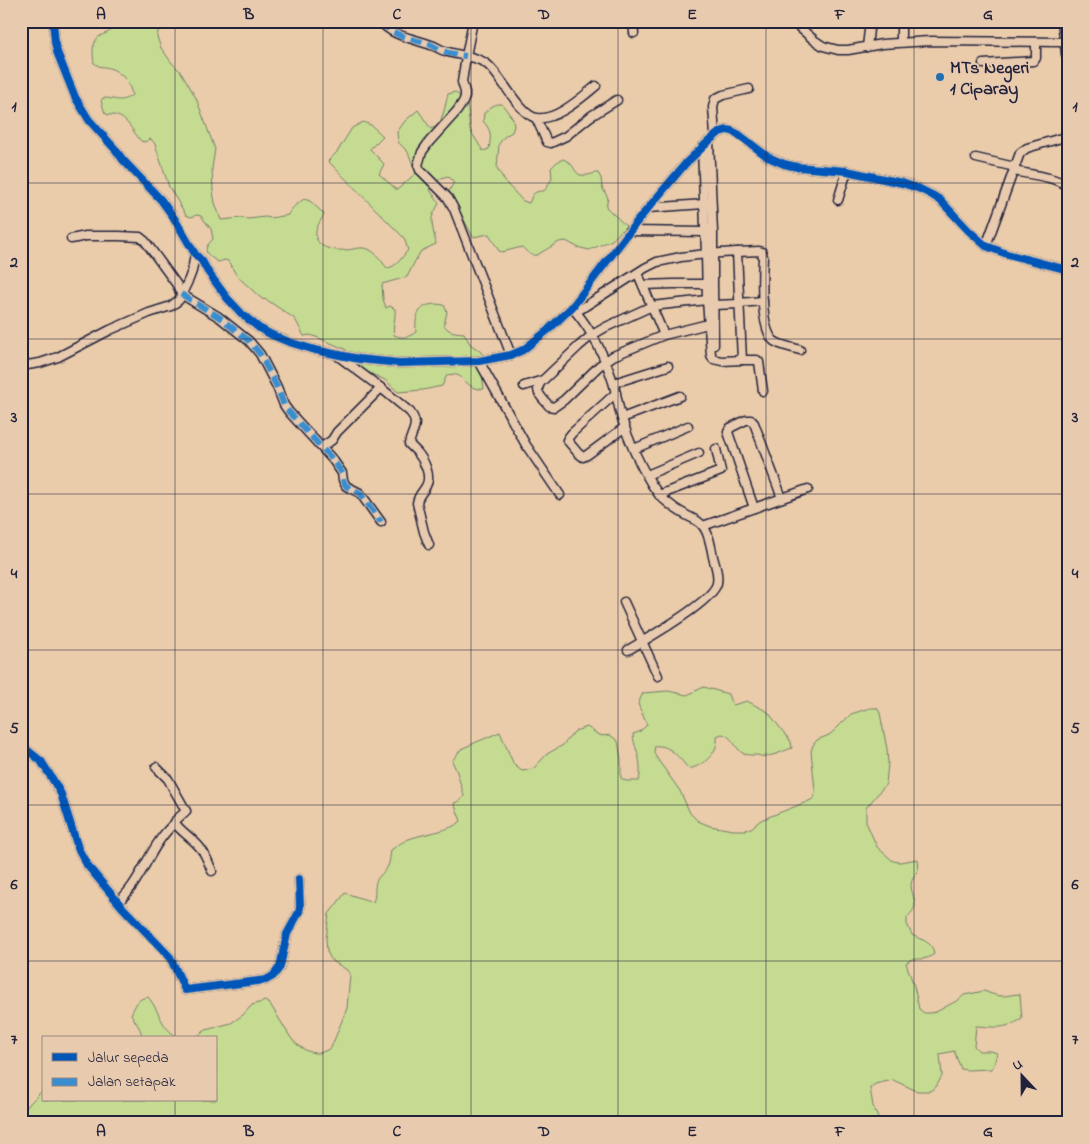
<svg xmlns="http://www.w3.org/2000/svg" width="1089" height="1144" viewBox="0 0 1089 1144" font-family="'Indie Flower',sans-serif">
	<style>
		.green { fill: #c4db91; stroke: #737e66 }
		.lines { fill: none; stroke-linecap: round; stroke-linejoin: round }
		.minor-casing { stroke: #22223b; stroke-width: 11 }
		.minor { stroke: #e8caaf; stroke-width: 8 }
		.quiet { stroke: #398ed0; stroke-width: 6; stroke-dasharray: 12 6; stroke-linecap: butt }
		.cycleway-casing { stroke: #e8caaf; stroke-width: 11 }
		.cycleway { stroke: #0057b8; stroke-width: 8 }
		.grid { fill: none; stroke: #22223b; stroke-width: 1; stroke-opacity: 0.55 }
		.poi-dot { fill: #1f6fb2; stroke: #e8caaf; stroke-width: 2 }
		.labels { text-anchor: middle; stroke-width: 4; stroke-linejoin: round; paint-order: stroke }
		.poi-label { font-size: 18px; font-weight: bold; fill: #22223b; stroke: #e8caaf; text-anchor: start }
		.neatline { fill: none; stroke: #22223b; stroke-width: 2 }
		.grid-label { font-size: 16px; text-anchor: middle; font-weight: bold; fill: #22223b }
	</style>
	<rect width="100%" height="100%" fill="#eaccab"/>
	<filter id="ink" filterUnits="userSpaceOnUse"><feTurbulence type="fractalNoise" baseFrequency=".02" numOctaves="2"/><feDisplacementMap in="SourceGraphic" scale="10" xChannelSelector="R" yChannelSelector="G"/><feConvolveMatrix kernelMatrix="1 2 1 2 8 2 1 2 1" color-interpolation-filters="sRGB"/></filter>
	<g filter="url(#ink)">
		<g class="green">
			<path d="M 113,21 L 159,21 L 160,23 L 157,37 L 161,48 L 172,63 L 181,72 L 187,82 L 196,98 L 215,149 L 212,168 L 213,191 L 215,203 L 221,220 L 241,218 L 248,219 L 265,217 L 271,218 L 288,215 C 292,207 297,204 304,199 L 310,201 L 324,214 C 322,220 316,226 316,232 C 314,248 334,251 345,250 C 353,250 360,246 368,249 C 376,252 382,262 387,268 C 397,267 402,257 408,250 L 404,238 L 328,161 L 337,152 L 352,128 L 363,122 L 371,125 L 383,136 L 370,149 L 384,164 L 379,174 L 397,190 L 416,173 L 408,152 L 398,142 L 397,132 L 405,121 L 418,110 L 431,129 L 439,125 L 444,111 L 448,94 L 455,92 L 467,102 L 470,130 L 483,151 L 489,149 C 491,136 492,131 483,121 L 484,113 C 489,109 494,103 502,104 L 513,119 L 514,126 L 512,132 L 504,137 L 499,144 L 497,168 L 506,183 L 523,201 L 529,203 C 533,195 532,192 541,191 C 542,191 544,191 545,190 C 546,189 551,180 552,178 L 551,168 L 557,162 L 563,159 C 581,166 569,181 596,173 L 598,173 L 601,178 L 602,187 L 608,198 L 606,207 L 626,226 L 612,240 L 589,250 L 577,247 L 566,241 L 559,242 L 537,255 C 530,256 527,252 522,247 L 502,252 L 499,251 L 489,234 L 473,237 L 449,191 L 454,182 L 448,176 L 441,178 L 430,190 L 439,203 C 437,208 433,213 432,218 C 431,223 435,238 436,244 L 421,251 L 414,263 L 407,277 L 382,284 L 383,299 L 386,308 L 390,306 L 395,309 C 396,318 392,327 394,335 C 403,339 409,337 416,332 C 414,311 423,301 444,305 L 447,312 L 444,325 C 449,333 456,332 464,333 L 470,344 L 480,351 L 483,355 L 482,374 L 484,389 C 480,389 476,389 472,387 C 462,380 461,372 447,375 L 442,386 L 423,390 L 398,392 L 385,380 L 361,369 L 345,349 L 316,337 L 310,335 L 304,336 L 295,319 L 267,300 L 262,299 L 237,276 L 228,261 L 225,260 L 218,262 C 206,254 201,251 213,239 L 211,229 L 201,216 L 197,215 L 191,217 L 186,215 L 169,187 L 155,144 L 151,139 L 144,142 L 141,141 C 131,130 126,113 108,115 L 105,113 L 101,101 L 103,98 C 117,98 119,104 132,95 C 130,83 121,71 109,68 C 102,66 100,68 94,63 C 93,57 92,48 95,42 C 100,30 115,37 113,21 Z"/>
			<path d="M 704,687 L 728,694 L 730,700 L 733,705 L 747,701 L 768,712 L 791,742 L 792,748 C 783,751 774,756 765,756 C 759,757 763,756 757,755 C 750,755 744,756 739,750 C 733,743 731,736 722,734 L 717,736 C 719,753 704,765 689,769 C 680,759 670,744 655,746 L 654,752 L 656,757 L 680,791 L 690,813 L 698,821 L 710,826 L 733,830 L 745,830 L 751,828 L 761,820 L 809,801 L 814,798 L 815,791 L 811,751 L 813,745 L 817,740 L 829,735 L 835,730 L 851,714 L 870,708 L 877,708 L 880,713 L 887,749 L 888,763 L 886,784 L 866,808 L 866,822 L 877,847 L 893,861 L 900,862 L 918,859 C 921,874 912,874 911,885 C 911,892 915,898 915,905 C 915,909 910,914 907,918 L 907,924 L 912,935 C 922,940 933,942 934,954 C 927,960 920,959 912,959 L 906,963 L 914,986 L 919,1009 L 924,1013 L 930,1013 L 936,1012 L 960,999 L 964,995 L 984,991 C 989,993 996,996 1002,996 C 1008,996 1013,994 1020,994 L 1022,1019 C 1003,1030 997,1027 976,1026 L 974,1046 L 979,1051 L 991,1051 L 997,1053 L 994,1065 L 991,1069 L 967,1070 L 961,1069 L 954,1051 L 940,1054 L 942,1076 L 936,1087 L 930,1091 L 917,1091 L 893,1080 L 875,1084 L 870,1088 L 873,1106 L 880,1123 L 21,1123 L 21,1115 L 30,1103 L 44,1089 L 44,1100 L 216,1100 L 216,1038 L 188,1038 L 196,1037 L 206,1030 L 231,1023 L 243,1015 L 252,1005 L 265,1001 L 270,1004 L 291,1038 C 297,1046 309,1054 319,1053 C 323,1052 327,1050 331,1048 L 347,1008 L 350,975 L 347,970 L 331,960 L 327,951 L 326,939 L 329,914 L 345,893 L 373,902 C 376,896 374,889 376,882 C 378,876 385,872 388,866 C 390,862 390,855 391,850 C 397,846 404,840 412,838 C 426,833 451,831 461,821 L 454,803 L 460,801 L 464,796 L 457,772 L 452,761 L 461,749 L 479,741 L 500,732 L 514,765 L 522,771 L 528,770 L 534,768 L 547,754 L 563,745 L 575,731 L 587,727 C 596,732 598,738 610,735 L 618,741 L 621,759 L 621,778 L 626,781 L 639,781 C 641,771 640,760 637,751 C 635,745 633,740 633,734 L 639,732 L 647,725 L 638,704 L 643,693 L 668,691 L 687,695 Z"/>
			<path d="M 148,997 C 161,1012 161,1032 182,1038 L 142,1038 C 142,1029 135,1022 131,1014 C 136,1005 137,998 148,997 Z"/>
		</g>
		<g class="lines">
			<g class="minor-casing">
				<g id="minor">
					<path d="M 53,21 L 55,43 L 57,52 L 75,97 L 89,120 L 115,149 L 123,160 L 161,200 L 174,218 L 195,254 L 202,261 L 208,272 L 227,298 L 242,314 L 259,328 L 272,335 L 289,342 L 315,350 L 359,359 L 399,363 L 479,361 L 511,355 L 523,350 L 548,330 L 572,307 L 639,219 L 686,163 L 709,141 L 720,132 L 727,130 L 732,131 L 738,134 L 768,157 L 784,164 L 797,167 L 847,171 L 902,183 L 920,189 L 932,195 L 940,200 L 968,230 L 986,246 L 1007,254 L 1068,270"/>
					<path d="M 380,21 C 393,37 413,38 431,45 C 436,46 440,50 445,51 C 459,56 476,55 488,65 C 502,77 519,114 536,118 C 556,121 581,98 596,86"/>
					<path d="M 473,21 L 466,56 L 462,82 L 465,92 L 465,97 L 463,102 L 457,111 L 429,142 L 422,152 L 418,165 L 420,170 L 448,198 L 454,209 L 511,355"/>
					<path d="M 633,21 L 634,33"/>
					<path d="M 792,21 L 814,40 L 823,46 L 838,50 L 848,50 L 882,44 L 930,41 L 1065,42 L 1068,43"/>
					<path d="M 1062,21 L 1066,54 L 1068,60"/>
					<path d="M 901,42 L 901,21"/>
					<path d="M 867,47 L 870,21"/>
					<path d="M 983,64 L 1034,61 L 1036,58 L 1036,42"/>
					<path d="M 536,118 L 547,142 L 551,143 L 566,136 L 591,116 L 617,100"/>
					<path d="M 715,136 L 713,107 L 715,99 L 723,95 L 749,89"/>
					<path d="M 709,141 L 713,232 L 713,284 L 714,345"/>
					<path d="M 976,158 L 1015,167"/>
					<path d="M 1014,171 C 1032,175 1052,176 1068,186"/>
					<path d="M 838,200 L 847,171"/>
					<path d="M 648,208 L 704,204"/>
					<path d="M 629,231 L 705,232"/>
					<path d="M 71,239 L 86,236 L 119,236 L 140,237 L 145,241 L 177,285 L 181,294 L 219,317 L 249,341 L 260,354 L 277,387 L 284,405 L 289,412 L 333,460 L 342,473 L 343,480 L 346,486 L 360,493 L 381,522"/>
					<path d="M 986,246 L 1020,153 L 1027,148 L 1068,136"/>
					<path d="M 737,252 L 759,251 L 762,252 L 763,257 C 762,275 760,329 774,341 C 781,346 792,347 800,350"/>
					<path d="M 638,274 L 664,335"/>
					<path d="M 643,285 L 673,284 L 711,284"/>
					<path d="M 707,300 L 652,306 L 606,327 L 592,335 L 579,346 L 541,382 C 533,392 543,398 549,406 L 554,407 L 564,400 L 599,366 L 613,356 L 664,335 L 708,324"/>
					<path d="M 739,303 L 763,301"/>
					<path d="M 713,305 L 739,304"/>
					<path d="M 572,307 L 576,312 L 645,268 L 657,262 L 681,257 L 706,254 L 737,252 L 742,360 L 722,361 L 713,359 L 711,355 L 707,300 L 706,254 L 702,147"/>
					<path d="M 576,312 C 593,333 605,357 613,382 C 617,395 618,407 622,419 C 629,442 640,465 652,485 C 660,498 673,508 686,515 C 691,518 698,520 702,525 C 709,532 711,547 713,557 C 715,565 719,574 717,583 C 714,601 645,640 628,650"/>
					<path d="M 338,356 L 381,388 L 410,412 C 420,425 412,430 409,444 C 412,447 414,449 417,452 C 424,460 432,476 426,486 C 423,492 418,495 417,503 L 424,532 L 429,545"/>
					<path d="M 742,360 L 757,360 L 759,362 L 763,391"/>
					<path d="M 479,361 L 526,445 L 560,495"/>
					<path d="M 21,366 L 40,363 L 58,357 L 110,330 L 149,313 L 171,306 L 179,300 L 189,279 L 192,271 L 195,254"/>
					<path d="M 614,383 L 668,366"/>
					<path d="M 524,386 L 543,380"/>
					<path d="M 616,393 L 572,433 L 568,438 L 567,440 L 578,453 L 583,457 L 587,455 L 625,427"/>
					<path d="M 622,418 L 680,396"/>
					<path d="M 322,447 L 332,440 L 337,432 L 381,388"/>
					<path d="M 634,449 L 688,426"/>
					<path d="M 647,475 L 699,453"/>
					<path d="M 659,495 L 721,471 L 716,449"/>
					<path d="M 754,508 L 728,432 L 730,428 L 746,420 L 751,420 L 754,423 L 782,498"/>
					<path d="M 703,526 L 808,489"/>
					<path d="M 624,602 L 658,676"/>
					<path d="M 21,745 L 41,761 L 53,780 L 61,794 L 78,848 L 87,865 L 122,907 L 170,957 L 185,990 L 266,980 L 273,976 L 280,967 L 287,934 L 299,912 L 300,907 L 299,879"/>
					<path d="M 175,823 C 182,833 194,839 201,849 C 206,855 209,864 212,871"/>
					<path d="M 118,902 C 142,882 150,844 175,823 L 176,820 L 186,811 L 168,779 L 156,767"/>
				</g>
			</g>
			<use href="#minor" class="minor"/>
			<g class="quiet">
				<path d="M 380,21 C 392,36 412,39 429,44 C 434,46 438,49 443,51 C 450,54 458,55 466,56"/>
				<path d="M 181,294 L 219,317 L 249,341 L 260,354 L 277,387 L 284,405 L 289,412 L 333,460 L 342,473 L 343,480 L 346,486 L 360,493 L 381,522"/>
			</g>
			<g class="cycleway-casing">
				<g id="cycleway">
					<path d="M 53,21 L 55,43 L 57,52 L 75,97 L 89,120 L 115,149 L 123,160 L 161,200 L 174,218 L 195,254 L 202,261 L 208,272 L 227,298 L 242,314 L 259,328 L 272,335 L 289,342 L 315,350 L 359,359 L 399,363 L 479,361 L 511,355 L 523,350 L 548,330 L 572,307 L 639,219 L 686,163 L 709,141 L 720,132 L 727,130 L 732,131 L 738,134 L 768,157 L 784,164 L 797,167 L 847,171 L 902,183 L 920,189 L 932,195 L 940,200 L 968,230 L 986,246 L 1007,254 L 1068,270"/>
					<path d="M 21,745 L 41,761 L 53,780 L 61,794 L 78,848 L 87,865 L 122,907 L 170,957 L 185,990 L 266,980 L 273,976 L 280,967 L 287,934 L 299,912 L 300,907 L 299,879"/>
				</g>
			</g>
			<use href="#cycleway" class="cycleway"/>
		</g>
	</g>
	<path class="grid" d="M 175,21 L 175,1038M 323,21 L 323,1123M 471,21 L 471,1123M 618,21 L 618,1123M 766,21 L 766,1123M 914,21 L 914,1123M 21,183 L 1068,183M 21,339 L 1068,339M 21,494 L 1068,494M 21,650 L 1068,650M 21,805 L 1068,805M 21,961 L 1068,961M 175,1100 L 175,1123"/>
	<circle class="poi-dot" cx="940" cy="77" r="5"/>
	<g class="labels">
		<g class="poi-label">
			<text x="950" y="73">MTs Negeri<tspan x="950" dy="21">1 Ciparay</tspan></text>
		</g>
	</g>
	<rect width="1089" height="1144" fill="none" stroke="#e8caaf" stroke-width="55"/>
	<rect x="42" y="1036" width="175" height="65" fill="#e8caaf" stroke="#998781"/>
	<rect x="52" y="1053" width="25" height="8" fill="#0057b8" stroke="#998781"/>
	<text x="88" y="1062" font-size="15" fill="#22223b">Jalur sepeda</text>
	<rect x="52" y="1078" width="25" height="8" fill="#398ed0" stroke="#998781"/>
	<text x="88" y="1086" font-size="15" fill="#22223b">Jalan setapak</text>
	<g transform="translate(1022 1076) rotate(338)" stroke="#e8caaf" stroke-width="4" paint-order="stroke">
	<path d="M0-4L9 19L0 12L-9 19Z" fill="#22223b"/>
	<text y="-8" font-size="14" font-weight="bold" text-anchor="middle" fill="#22223b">U</text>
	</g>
	<rect x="28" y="28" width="1034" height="1088" class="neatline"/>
	<g class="grid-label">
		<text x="101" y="19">A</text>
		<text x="249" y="19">B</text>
		<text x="397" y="19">C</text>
		<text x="544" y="19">D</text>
		<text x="692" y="19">E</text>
		<text x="840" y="19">F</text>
		<text x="988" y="19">G</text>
		<text x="14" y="111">1</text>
		<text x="1075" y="111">1</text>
		<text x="14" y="267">2</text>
		<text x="1075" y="267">2</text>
		<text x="14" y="422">3</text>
		<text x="1075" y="422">3</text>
		<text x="14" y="578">4</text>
		<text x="1075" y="578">4</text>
		<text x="14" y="733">5</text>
		<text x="1075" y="733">5</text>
		<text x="14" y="889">6</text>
		<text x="1075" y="889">6</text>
		<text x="14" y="1044">7</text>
		<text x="1075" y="1044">7</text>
		<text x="101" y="1136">A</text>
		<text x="249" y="1136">B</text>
		<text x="397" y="1136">C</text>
		<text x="544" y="1136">D</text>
		<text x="692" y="1136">E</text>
		<text x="840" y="1136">F</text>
		<text x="988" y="1136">G</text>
	</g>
</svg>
